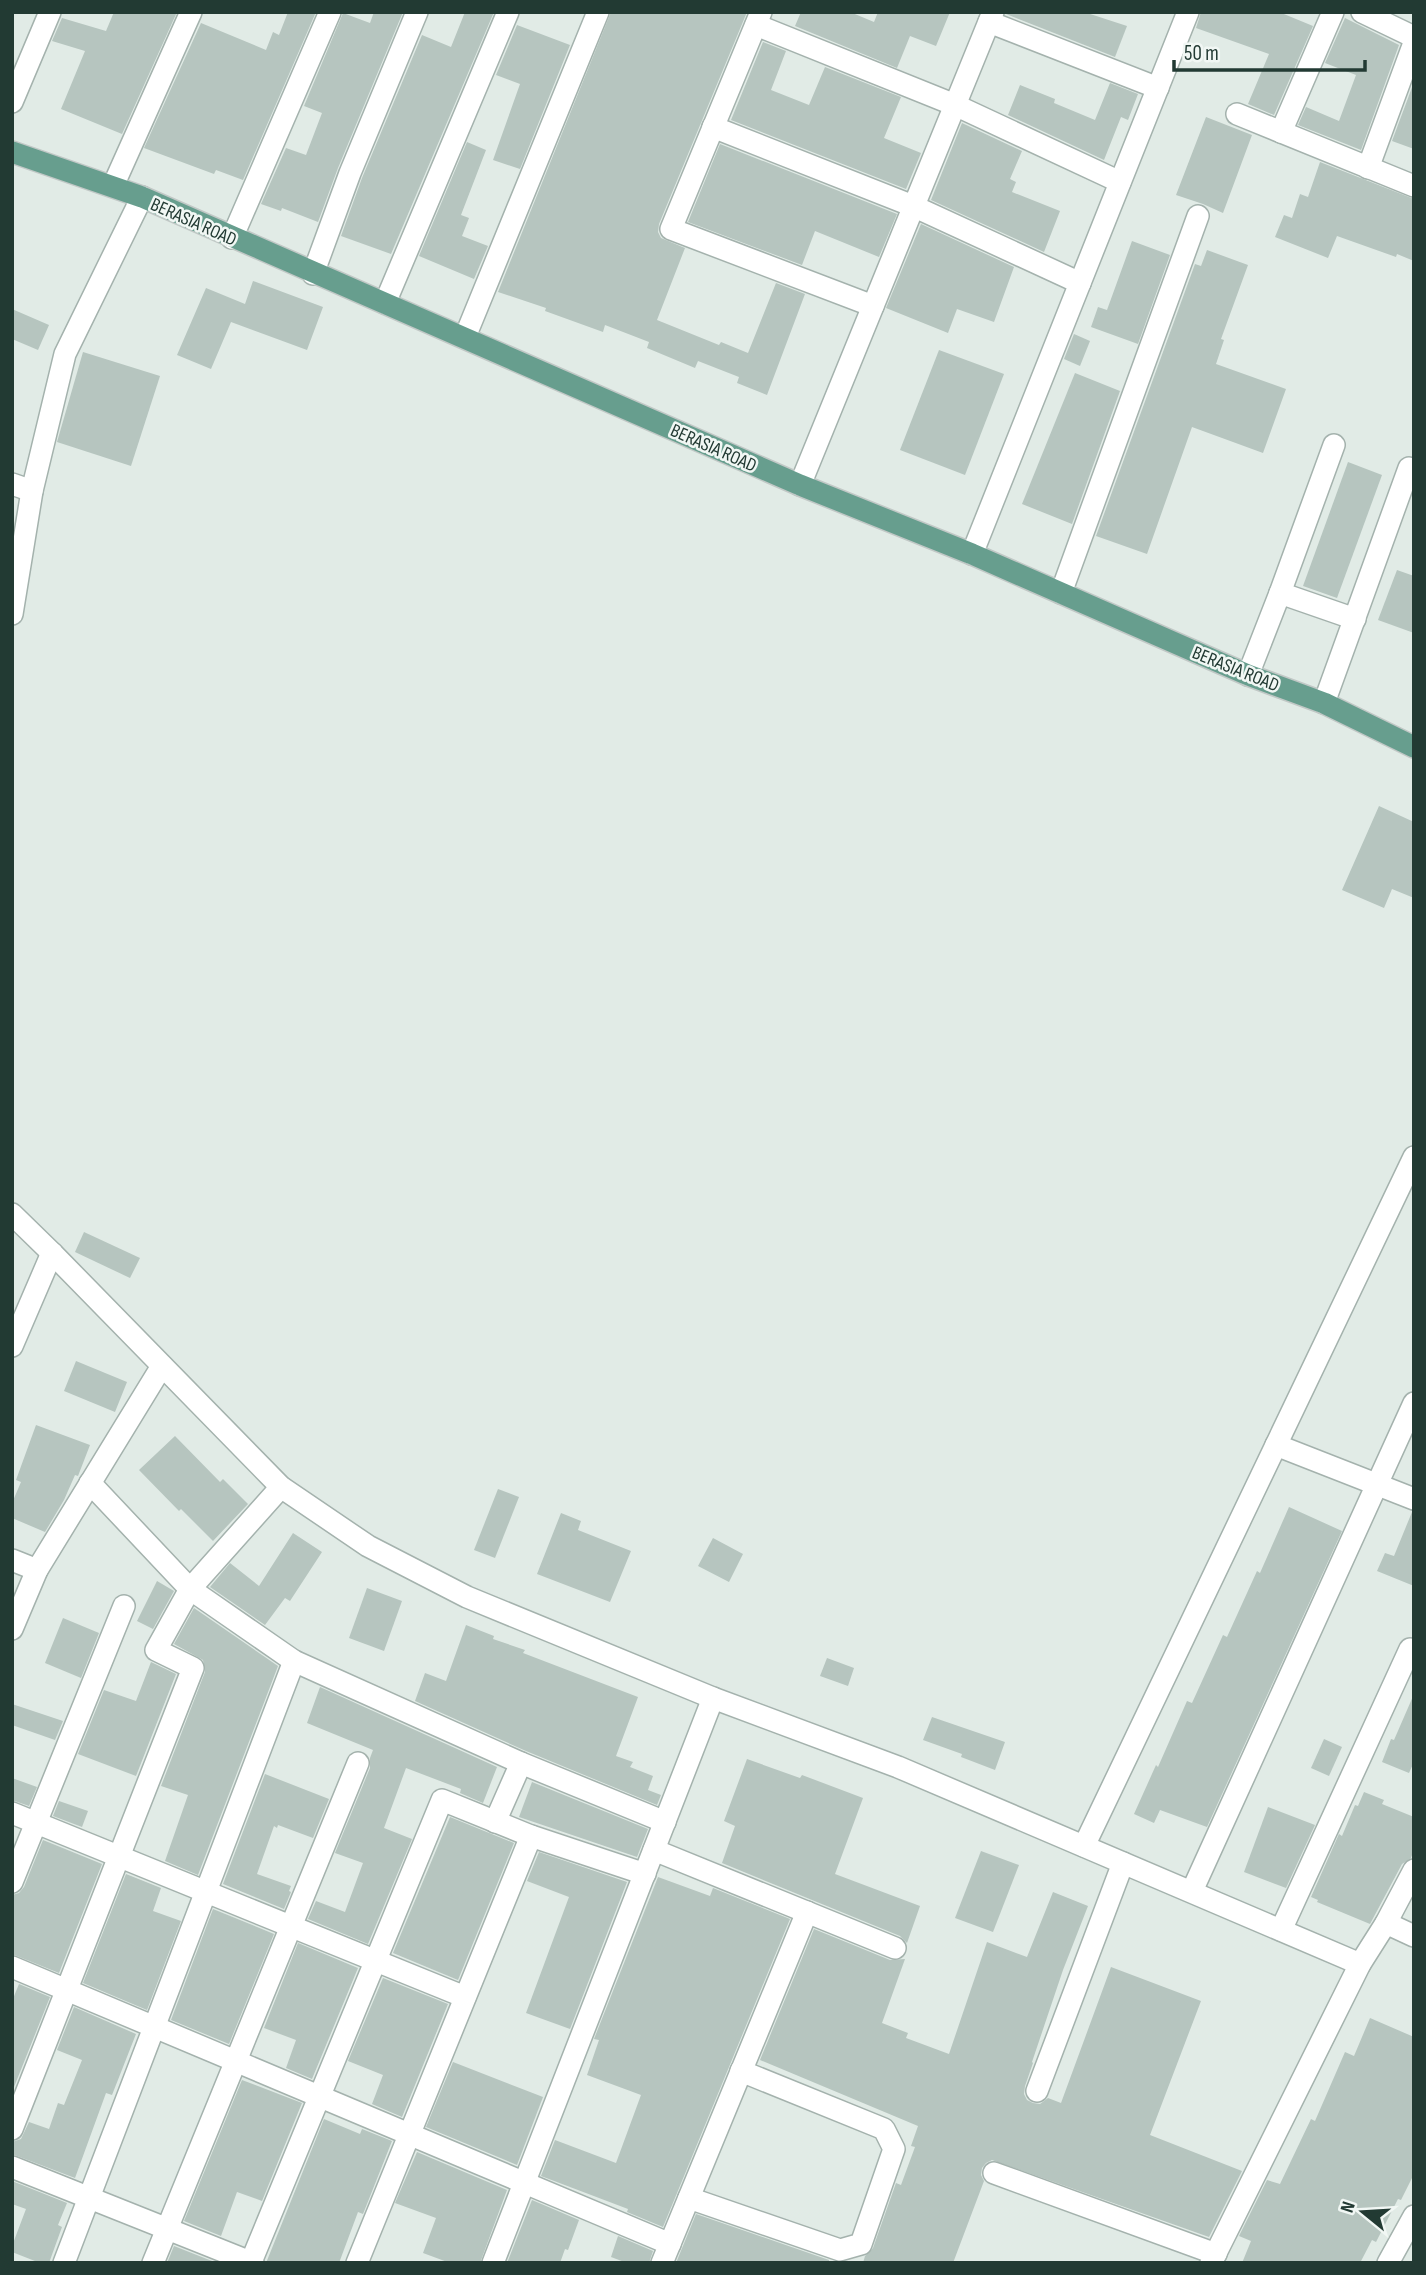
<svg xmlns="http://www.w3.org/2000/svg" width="1426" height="2275" viewBox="0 0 1426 2275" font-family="'Sofia Sans Condensed',sans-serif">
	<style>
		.building { fill: #b6c5bf }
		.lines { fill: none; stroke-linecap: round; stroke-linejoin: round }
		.street-casing { stroke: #a4b2ad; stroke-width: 24 }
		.primary-casing { stroke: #c1c8c6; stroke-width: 24 }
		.street { stroke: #fff; stroke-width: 21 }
		.primary { stroke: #679e8e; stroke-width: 21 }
		.labels { text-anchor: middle; stroke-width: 5; stroke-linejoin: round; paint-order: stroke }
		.street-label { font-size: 19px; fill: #223a33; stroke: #f1f7f4 }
	</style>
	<rect width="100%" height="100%" fill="#e1ebe6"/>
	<g class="building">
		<path d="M 114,12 L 177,12 L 122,134 L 61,109 L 85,51 L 52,41 L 62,18 L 106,31 Z"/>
		<path d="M 288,12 L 316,12 L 243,180 L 216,170 L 214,174 L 144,148 L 201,23 L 266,50 L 273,32 L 279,35 Z"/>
		<path d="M 374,12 L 403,12 L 338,168 L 318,222 L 282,208 L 281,211 L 261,204 L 286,148 L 306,155 L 322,113 L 304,106 L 343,13 L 370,23 Z"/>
		<path d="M 465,12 L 494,12 L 391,254 L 341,236 L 362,178 L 422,35 L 451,47 Z"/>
		<path d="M 611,12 L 747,12 L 659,224 L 658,232 L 661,238 L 685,248 L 657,320 L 719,345 L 721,342 L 748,353 L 776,283 L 805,294 L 767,395 L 737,383 L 739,377 L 698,361 L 695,368 L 647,348 L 649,342 L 605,325 L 603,332 L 545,311 L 546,308 L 498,292 Z"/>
		<path d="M 801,12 L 850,12 L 874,22 L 878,12 L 950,12 L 936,46 L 910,36 L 897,68 L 795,26 Z"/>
		<path d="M 1006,12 L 1084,12 L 1127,26 L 1115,57 L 1006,14 Z"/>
		<path d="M 1201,12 L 1279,12 L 1313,26 L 1274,115 L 1248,104 L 1269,54 L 1196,28 Z"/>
		<path d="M 1345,18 L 1399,45 L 1361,150 L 1298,125 L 1306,107 L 1339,121 L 1356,75 L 1325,63 Z"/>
		<path d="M 517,25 L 570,45 L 520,169 L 493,160 L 520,84 L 496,75 Z"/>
		<path d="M 763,42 L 786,51 L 771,90 L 809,105 L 825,67 L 901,97 L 884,138 L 921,153 L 906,189 L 731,120 Z"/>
		<path d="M 1414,82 L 1414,149 L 1392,141 Z"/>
		<path d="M 1110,83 L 1138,94 L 1128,120 L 1121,117 L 1104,160 L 1008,115 L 1020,85 L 1055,99 L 1054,103 L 1095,120 Z"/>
		<path d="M 1206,117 L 1252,135 L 1223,213 L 1203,204 L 1176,195 Z"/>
		<path d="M 962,123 L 1022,151 L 1010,179 L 1016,182 L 1012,192 L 1060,211 L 1044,252 L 931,200 Z"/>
		<path d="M 467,142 L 486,150 L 461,215 L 469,218 L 462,236 L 488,246 L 474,279 L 419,256 Z"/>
		<path d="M 720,144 L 897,214 L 879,257 L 815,231 L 802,265 L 688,222 Z"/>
		<path d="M 1320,162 L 1414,199 L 1414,261 L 1397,254 L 1396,257 L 1337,236 L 1328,258 L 1275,237 L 1284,215 L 1292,218 L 1300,194 L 1308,197 Z"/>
		<path d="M 921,224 L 1014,267 L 994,322 L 957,309 L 948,333 L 886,308 Z"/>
		<path d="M 1132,241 L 1170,255 L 1138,344 L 1091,327 L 1098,307 L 1107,310 Z"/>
		<path d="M 1207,250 L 1248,265 L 1221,339 L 1224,340 L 1216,364 L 1286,389 L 1263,453 L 1192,427 L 1147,554 L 1096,536 L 1195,264 L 1201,266 Z"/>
		<path d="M 253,281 L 323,307 L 307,350 L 231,322 L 211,369 L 177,355 L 206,288 L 245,304 Z"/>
		<path d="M 12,309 L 49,325 L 38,350 L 12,339 Z"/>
		<path d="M 1074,334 L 1090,341 L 1080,366 L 1064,359 Z"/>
		<path d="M 939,350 L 1004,374 L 965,475 L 900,450 Z"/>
		<path d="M 83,352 L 160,376 L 131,466 L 57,442 Z"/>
		<path d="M 1075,373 L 1120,391 L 1072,524 L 1022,504 Z"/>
		<path d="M 1348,462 L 1382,475 L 1337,598 L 1303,586 Z"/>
		<path d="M 1397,570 L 1414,576 L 1414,633 L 1378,620 Z"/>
		<path d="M 1379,806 L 1414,822 L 1414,898 L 1392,889 L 1384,908 L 1342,890 Z"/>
		<path d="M 84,1232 L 140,1258 L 130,1278 L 75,1252 Z"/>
		<path d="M 76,1361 L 127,1382 L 115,1412 L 64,1391 Z"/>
		<path d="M 36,1425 L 90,1445 L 78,1476 L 75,1475 L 64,1500 L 45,1532 L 12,1518 L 12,1503 L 21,1482 L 16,1480 Z"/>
		<path d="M 175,1436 L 220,1482 L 223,1479 L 248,1504 L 213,1541 L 181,1509 L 179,1511 L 139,1470 Z"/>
		<path d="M 498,1489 L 519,1497 L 495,1558 L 474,1550 Z"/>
		<path d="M 1289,1507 L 1342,1531 L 1207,1827 L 1160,1810 L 1154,1823 L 1134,1814 L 1156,1765 L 1158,1767 L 1187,1701 L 1192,1703 L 1223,1635 L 1227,1637 L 1257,1571 L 1260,1573 Z"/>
		<path d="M 1412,1512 L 1414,1512 L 1414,1586 L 1377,1571 L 1385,1553 L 1394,1556 Z"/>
		<path d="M 561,1513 L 581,1521 L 578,1530 L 631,1551 L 610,1602 L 537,1574 Z"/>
		<path d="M 293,1533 L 322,1552 L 290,1601 L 285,1598 L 265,1625 L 210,1587 L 230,1563 L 259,1586 Z"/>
		<path d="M 713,1538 L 743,1554 L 729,1582 L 698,1566 Z"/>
		<path d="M 157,1581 L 174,1591 L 153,1629 L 137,1621 Z"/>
		<path d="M 367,1588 L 402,1601 L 384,1651 L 349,1638 Z"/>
		<path d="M 194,1608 L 278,1666 L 198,1875 L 165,1861 L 188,1795 L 161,1786 L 205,1672 L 203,1660 L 174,1644 Z"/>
		<path d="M 63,1618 L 99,1633 L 81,1678 L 45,1663 Z"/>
		<path d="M 466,1625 L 494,1636 L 493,1639 L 525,1650 L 523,1653 L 638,1697 L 616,1756 L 633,1762 L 630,1767 L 653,1776 L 648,1790 L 661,1795 L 657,1805 L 526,1751 L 415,1701 L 425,1673 L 446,1681 Z"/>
		<path d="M 827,1658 L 854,1668 L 848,1686 L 820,1676 Z"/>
		<path d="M 151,1662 L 176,1674 L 136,1776 L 78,1754 L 104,1690 L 136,1701 Z"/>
		<path d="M 320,1687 L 497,1767 L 483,1803 L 460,1793 L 461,1789 L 406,1768 L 384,1828 L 412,1839 L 368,1944 L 308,1919 L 316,1901 L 345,1912 L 363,1863 L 335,1853 L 370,1768 L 370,1758 L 373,1750 L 307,1723 Z"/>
		<path d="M 1414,1694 L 1414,1762 L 1409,1773 L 1382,1762 L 1391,1739 L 1394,1740 Z"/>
		<path d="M 12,1704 L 63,1721 L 55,1740 L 12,1725 Z"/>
		<path d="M 932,1717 L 1005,1742 L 995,1770 L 961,1757 L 962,1754 L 923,1740 Z"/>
		<path d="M 1324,1739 L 1342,1747 L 1329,1776 L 1311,1768 Z"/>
		<path d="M 747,1759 L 800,1778 L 802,1775 L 863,1798 L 835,1874 L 920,1906 L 907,1943 L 900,1936 L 722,1863 L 735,1826 L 724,1821 Z"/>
		<path d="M 265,1774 L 329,1799 L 313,1838 L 278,1825 L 277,1828 L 274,1826 L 257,1874 L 291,1886 L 289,1891 L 291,1892 L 284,1909 L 223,1884 Z"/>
		<path d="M 12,1778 L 37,1787 L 29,1806 L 12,1800 Z"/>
		<path d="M 532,1782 L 648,1829 L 637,1857 L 519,1817 Z"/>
		<path d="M 1364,1792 L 1384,1800 L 1382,1804 L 1414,1817 L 1414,1849 L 1411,1858 L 1402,1864 L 1370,1924 L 1317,1902 L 1318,1900 L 1311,1897 L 1339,1834 L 1342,1836 L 1355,1805 L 1358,1806 Z"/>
		<path d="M 59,1801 L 88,1811 L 82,1827 L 53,1816 Z"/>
		<path d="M 1268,1807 L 1315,1825 L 1286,1888 L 1244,1872 Z"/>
		<path d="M 450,1817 L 514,1843 L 458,1980 L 393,1953 Z"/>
		<path d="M 43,1840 L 102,1864 L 59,1973 L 12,1954 L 12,1895 L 19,1893 L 24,1887 Z"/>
		<path d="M 981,1851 L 1019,1865 L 993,1932 L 955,1918 Z"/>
		<path d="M 539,1852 L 627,1882 L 570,2029 L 526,2013 L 569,1897 L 527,1881 Z"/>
		<path d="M 126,1874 L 161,1888 L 153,1911 L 181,1921 L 147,2010 L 83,1983 Z"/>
		<path d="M 658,1877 L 710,1896 L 713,1888 L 790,1919 L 663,2227 L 627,2212 L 628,2209 L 541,2176 L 555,2140 L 616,2163 L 641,2095 L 587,2075 L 599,2040 L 594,2039 Z"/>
		<path d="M 1053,1892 L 1088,1906 L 1063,1970 L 1032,2062 L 1033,2063 L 1025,2086 L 1024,2094 L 1027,2100 L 1033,2103 L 1040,2104 L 1048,2098 L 1061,2103 L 1111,1967 L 1201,2001 L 1150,2135 L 1242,2171 L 1209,2237 L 992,2160 L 986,2163 L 982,2168 L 981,2175 L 984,2181 L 953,2263 L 863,2263 L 865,2256 L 873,2248 L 896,2183 L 901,2185 L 915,2147 L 911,2146 L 918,2126 L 760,2060 L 814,1929 L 890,1960 L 905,1959 L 882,2023 L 908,2033 L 906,2038 L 949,2054 L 987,1942 L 1027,1957 Z"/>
		<path d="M 213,1909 L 274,1934 L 229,2044 L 171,2020 Z"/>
		<path d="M 298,1943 L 358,1968 L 312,2079 L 286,2068 L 296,2040 L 264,2028 Z"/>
		<path d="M 383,1978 L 448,2004 L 402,2117 L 372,2104 L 383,2075 L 348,2061 Z"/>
		<path d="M 19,1984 L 50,1997 L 12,2092 L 12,2001 Z"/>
		<path d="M 74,2007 L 136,2034 L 112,2095 L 106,2093 L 75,2178 L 12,2154 L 12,2142 L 21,2139 L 29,2122 L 49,2129 L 58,2103 L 64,2105 L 82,2060 L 57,2050 Z"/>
		<path d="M 1370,2018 L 1414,2037 L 1414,2174 L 1401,2200 L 1398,2199 L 1376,2242 L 1372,2240 L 1360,2263 L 1242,2263 L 1251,2241 L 1239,2236 L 1267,2180 L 1280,2184 L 1311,2119 L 1315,2121 L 1345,2052 L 1354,2056 Z"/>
		<path d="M 453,2062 L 543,2097 L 517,2165 L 426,2127 Z"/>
		<path d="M 242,2080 L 302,2103 L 262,2201 L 237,2192 L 221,2236 L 184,2221 Z"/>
		<path d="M 324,2119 L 360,2134 L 362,2129 L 392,2141 L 363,2214 L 358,2212 L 339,2263 L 266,2263 Z"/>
		<path d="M 417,2152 L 507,2190 L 480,2263 L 450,2263 L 423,2253 L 436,2218 L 395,2203 Z"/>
		<path d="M 12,2181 L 67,2203 L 58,2225 L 62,2227 L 49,2263 L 40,2263 L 12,2252 L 12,2246 L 26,2209 L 12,2204 Z"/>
		<path d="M 532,2200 L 579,2220 L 568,2250 L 565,2249 L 560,2263 L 507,2263 Z"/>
		<path d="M 696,2214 L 829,2260 L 829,2263 L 676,2263 Z"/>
		<path d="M 618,2236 L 653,2251 L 649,2263 L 627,2263 L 611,2257 Z"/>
		<path d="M 174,2246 L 212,2261 L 211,2263 L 167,2263 Z"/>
	</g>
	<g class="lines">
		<g class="street-casing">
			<g id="street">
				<path d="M 761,12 L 671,229 L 873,306"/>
				<path d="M 1362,12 L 1414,37"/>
				<path d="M 989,22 L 1158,88"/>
				<path d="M 756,25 L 955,105 L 1120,182"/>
				<path d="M 12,102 L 50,12"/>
				<path d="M 1237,114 L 1414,186"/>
				<path d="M 713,127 L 913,206 L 1080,283"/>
				<path d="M 1281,132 L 1333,12"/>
				<path d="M 1368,168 L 1414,43"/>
				<path d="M 113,186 L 191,12"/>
				<path d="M 232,238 L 330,12"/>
				<path d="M 313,274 L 350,173 L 417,12"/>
				<path d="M 385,303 L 508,12"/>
				<path d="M 465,337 L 598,12"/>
				<path d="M 12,484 L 32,491"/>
				<path d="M 800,485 L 993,12"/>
				<path d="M 972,554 L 1188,12"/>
				<path d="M 1061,593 L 1198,216"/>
				<path d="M 1280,593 L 1355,619"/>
				<path d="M 12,614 L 32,491 L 65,354 L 142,197"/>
				<path d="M 1248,675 L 1280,593 L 1334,445"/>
				<path d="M 1324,703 L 1409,468"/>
				<path d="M 12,1214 L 52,1253 L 281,1487 L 368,1546 L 467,1597 L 713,1698 L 898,1767 L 1360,1964"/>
				<path d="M 12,1346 L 52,1253"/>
				<path d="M 1276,1445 L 1414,1499"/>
				<path d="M 90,1483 L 190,1589 L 294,1661 L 521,1763 L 665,1822"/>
				<path d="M 12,1560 L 37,1570"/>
				<path d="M 12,1629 L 37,1570 L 162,1366"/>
				<path d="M 12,1813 L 465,1997"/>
				<path d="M 495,1822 L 521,1763"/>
				<path d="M 1084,1846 L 1414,1157"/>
				<path d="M 654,1850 L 895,1948"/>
				<path d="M 12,1882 L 124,1606"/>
				<path d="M 1192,1891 L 1414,1403"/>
				<path d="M 1386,1923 L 1414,1936"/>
				<path d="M 1281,1930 L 1410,1649"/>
				<path d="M 12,1967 L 670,2244"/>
				<path d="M 1037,2091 L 1123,1863"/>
				<path d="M 12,2129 L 193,1668 L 156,1650 L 190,1589 L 281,1487"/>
				<path d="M 12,2167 L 253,2263"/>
				<path d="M 994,2173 L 1216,2254"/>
				<path d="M 689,2198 L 840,2250 L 861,2244 L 894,2149 L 884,2129 L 741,2071"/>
				<path d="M 251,2262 L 442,1800 L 531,1836 L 645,1874"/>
				<path d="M 64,2263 L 294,1661"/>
				<path d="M 153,2263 L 358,1763"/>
				<path d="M 357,2263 L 531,1836"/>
				<path d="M 493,2263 L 713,1698"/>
				<path d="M 662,2263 L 807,1912"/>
				<path d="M 1211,2263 L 1360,1964 L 1386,1923 L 1414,1870"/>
				<path d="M 1388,2263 L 1414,2216"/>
			</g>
		</g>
		<g class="primary-casing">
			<path id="primary" d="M 12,152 L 142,197 L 800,485 L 972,554 L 1248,675 L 1324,703 L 1414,747"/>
		</g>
		<use href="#street" class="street"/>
		<use href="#primary" class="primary"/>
	</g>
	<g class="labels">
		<g class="street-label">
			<text transform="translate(194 221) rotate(24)" y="7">BERASIA ROAD</text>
			<text transform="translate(714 447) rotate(24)" y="7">BERASIA ROAD</text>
			<text transform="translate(1236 668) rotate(22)" y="7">BERASIA ROAD</text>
		</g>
	</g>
	<rect width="1426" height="2275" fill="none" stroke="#223a33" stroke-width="28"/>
	<g transform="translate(1363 2212) rotate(288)" stroke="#f1f7f4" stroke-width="5" paint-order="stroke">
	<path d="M0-5L12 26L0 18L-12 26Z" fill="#223a33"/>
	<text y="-10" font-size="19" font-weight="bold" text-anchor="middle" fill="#223a33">N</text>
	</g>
	<path d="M1174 60v10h191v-10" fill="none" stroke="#223a33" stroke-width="3.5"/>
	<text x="1184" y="60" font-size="21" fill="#223a33" stroke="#f1f7f4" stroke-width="5" paint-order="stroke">50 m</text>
</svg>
